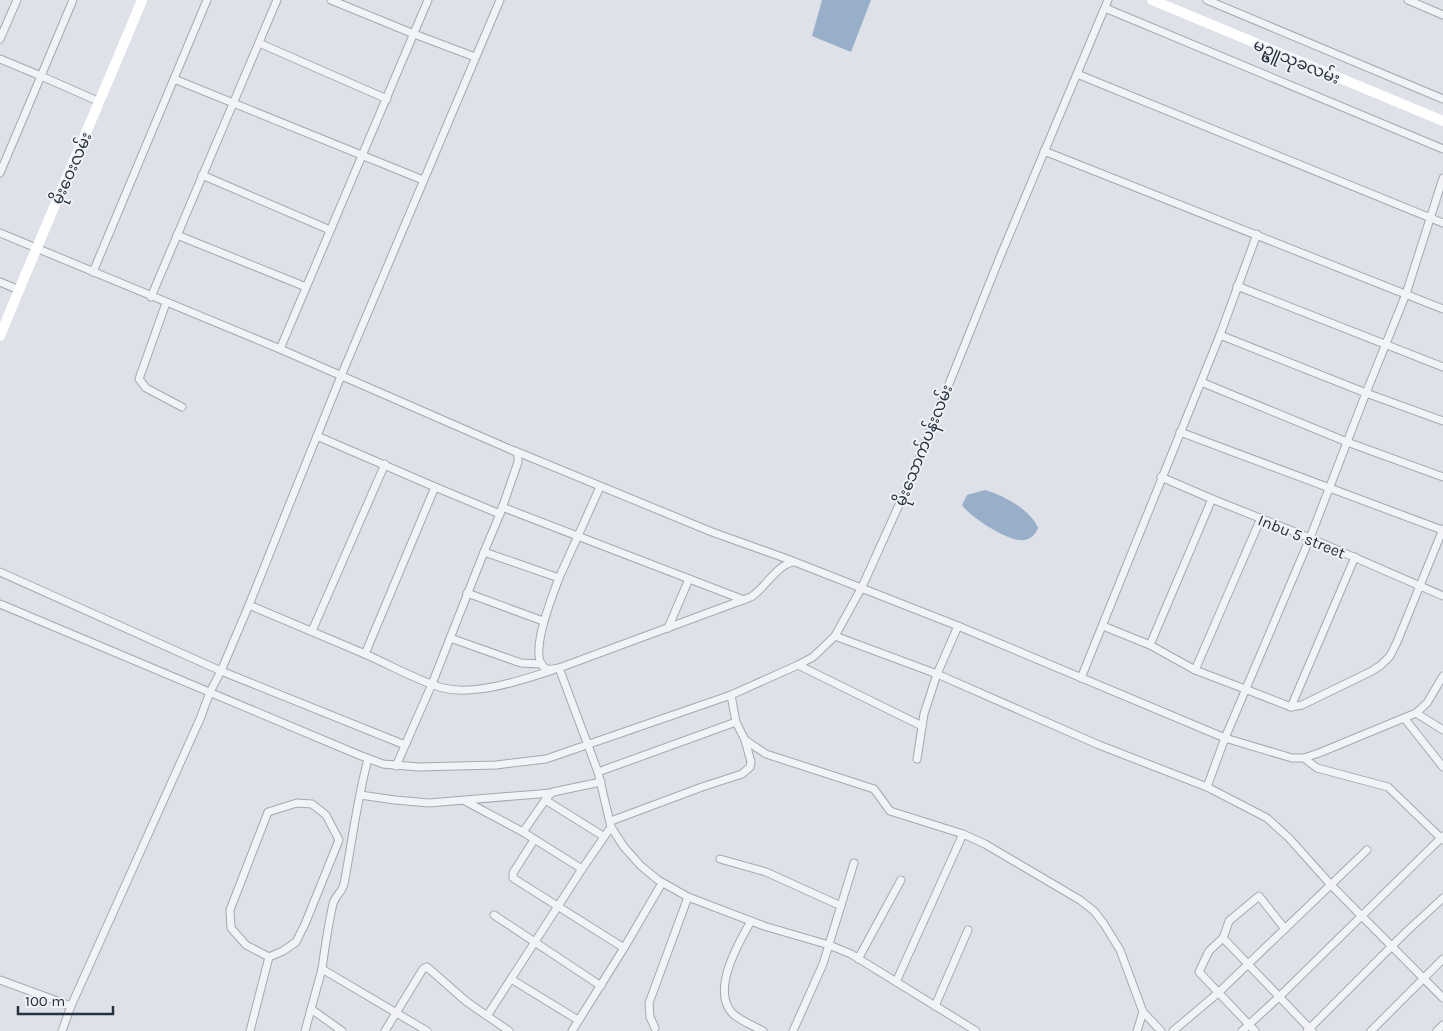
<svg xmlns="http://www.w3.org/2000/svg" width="1443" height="1031" viewBox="0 0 1443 1031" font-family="Karla,'Noto Sans Myanmar',sans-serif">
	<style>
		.water { fill: #99afc9 }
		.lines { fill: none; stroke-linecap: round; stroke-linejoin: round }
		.street-casing { stroke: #a3a9b2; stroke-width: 9 }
		.street { stroke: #f1f3f6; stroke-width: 7 }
		.secondary { stroke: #fff; stroke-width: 10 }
		.labels { text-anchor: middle; stroke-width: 4; stroke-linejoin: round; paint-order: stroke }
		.street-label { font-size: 16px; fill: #27303f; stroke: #eef1f6 }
	</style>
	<rect width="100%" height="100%" fill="#dee2e8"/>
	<g class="water">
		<path d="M 822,0 L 871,0 L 851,52 L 812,36 Z"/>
		<path d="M 985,490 C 1003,495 1031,510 1038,528 C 1035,536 1029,541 1019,540 C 1005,539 970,517 962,505 L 967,495 Z"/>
	</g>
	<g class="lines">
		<g class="street-casing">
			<g id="street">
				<path d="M 73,0 L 41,76 L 100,102"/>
				<path d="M 331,0 L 414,34 L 475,57"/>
				<path d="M 1207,0 L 1443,99"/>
				<path d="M 1408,0 L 1443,15"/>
				<path d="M 1105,8 L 1443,149"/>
				<path d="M 0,39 L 17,0"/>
				<path d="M 259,43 L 387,99"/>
				<path d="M 0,59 L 41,76 L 0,173"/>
				<path d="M 1077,74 L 1443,223"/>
				<path d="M 174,79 L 423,180"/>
				<path d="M 1044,151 L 1443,309"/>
				<path d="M 202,175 L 330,230"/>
				<path d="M 0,233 L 280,349 L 514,451 L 518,454 L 518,462 L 500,514"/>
				<path d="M 177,235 L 306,287"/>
				<path d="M 93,272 L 207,0"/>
				<path d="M 0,282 L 19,290"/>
				<path d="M 1237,286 L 1443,367"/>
				<path d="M 151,297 L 277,0"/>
				<path d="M 166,303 L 139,379 L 146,388 L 182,407"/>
				<path d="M 1220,335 L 1366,393 L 1443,421"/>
				<path d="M 280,349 L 428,0"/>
				<path d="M 1201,382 L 1347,442 L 1443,477"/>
				<path d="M 1180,432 L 1442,530"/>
				<path d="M 515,451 L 712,532 L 793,561"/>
				<path d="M 1161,477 L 1212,499 L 1310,538 L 1443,596"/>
				<path d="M 435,487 L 500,514 L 484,552 L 559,578 C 554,592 525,661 547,669 C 551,670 556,668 559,668"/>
				<path d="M 502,507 L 744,600"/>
				<path d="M 0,572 L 221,671 L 405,745"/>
				<path d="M 559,578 L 600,487"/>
				<path d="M 467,593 L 543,621"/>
				<path d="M 0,604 L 359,755 L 383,764 L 418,767 L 496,765 L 546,759 L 731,695 L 798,665 L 813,657 L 835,636 L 862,587 L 912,476 L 1000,257 L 1108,0"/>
				<path d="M 249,605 L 365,654 L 435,487 L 317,436"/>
				<path d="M 958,626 L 937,674 L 1099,745 L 1207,787 L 1267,818 L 1289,838 L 1331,885 L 1443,998"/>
				<path d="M 1103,626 L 1150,645 L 1195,670 L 1245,689 L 1291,707 L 1302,705 L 1372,671 L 1381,665 L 1390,656 L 1397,642 L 1443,529"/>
				<path d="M 668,628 L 689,579"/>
				<path d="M 312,631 L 385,464"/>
				<path d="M 835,636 L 937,674 L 924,714 L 917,759"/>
				<path d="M 450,638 L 521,663 L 542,664"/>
				<path d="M 1150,645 L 1212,499"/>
				<path d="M 365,654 C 388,664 420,682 443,688 C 476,696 522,680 553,670"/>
				<path d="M 798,665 L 922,726"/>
				<path d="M 1195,670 L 1261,518"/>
				<path d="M 1081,678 L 1220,335 L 1257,234"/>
				<path d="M 731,695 L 736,722 L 745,740 L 766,754 L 874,789 L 890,811 L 963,834 L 985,844 L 1080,900 L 1094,911 L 1104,924 L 1120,950 L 1143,1012 L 1161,1031"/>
				<path d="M 1291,707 L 1355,557"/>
				<path d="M 1416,713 L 1443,730"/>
				<path d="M 1405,719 L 1443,767"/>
				<path d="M 1304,758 L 1317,768 L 1388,787 L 1443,840"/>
				<path d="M 368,759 C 357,800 352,842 344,884 C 342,892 335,896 333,904 C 328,925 325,947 322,969 L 427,1031"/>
				<path d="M 396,766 L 432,684 L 484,552"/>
				<path d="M 598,772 L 736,722"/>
				<path d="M 601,782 L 553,792 L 548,796 L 547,801 L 603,836"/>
				<path d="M 1207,787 L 1225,738 L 1310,538 L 1366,393 L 1406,294 L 1443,178"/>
				<path d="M 360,795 L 395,800 L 429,803 L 551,793"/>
				<path d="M 465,801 L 523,832 L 582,869"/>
				<path d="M 297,803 L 312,804 L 326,815 L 339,840 L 305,924 L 296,942 L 283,951 L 269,957 L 246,945 L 231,928 L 230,910 L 268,812 Z"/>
				<path d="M 611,821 L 702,787 L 742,774 L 750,767 L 751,762 L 745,740"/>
				<path d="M 523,832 L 548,796"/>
				<path d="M 534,840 L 513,873 L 513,878 L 624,948"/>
				<path d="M 720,859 L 766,872 L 841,906"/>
				<path d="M 494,915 L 601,986"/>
				<path d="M 751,921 C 739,942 710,991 733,1014 C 741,1021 754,1026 763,1031"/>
				<path d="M 1223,938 L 1312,1031"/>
				<path d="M 858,959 L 901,880"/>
				<path d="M 511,979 L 578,1020"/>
				<path d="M 0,980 L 71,1006"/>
				<path d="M 896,982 L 963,834"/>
				<path d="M 935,1006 L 968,930"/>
				<path d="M 311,1009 L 342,1031"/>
				<path d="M 487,1016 L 582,869 L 611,827"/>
				<path d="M 655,1028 L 650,1017 L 649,1003 L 688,897"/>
				<path d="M 62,1031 L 71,1006 L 200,719 L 210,692 L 221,671 L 249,605 L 341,376 L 500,0"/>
				<path d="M 250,1031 L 269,957"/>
				<path d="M 305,1031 L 322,969"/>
				<path d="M 385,1031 L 423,969 L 427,967 L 467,1002 L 509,1031"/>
				<path d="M 572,1031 L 624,948 L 662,883"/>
				<path d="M 793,1031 L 823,964 L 854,863"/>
				<path d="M 976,1031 L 851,954 L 829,945 L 764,926 L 688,897 L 658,880 L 641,866 L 624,847 L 611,827 L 598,772 L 559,668 L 751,597 C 765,588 779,562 795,562 L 958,626 L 1225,738 L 1292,758 L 1304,758 L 1319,753 L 1416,713 L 1427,703 L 1443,676"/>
				<path d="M 1137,1031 L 1143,1012"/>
				<path d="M 1173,1031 L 1218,993 L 1367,850"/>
				<path d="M 1242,1031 L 1279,997 L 1443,836"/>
				<path d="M 1255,1031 L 1199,972 L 1209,951 L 1223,938 L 1229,921 L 1259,896 L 1285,929"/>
				<path d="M 1307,1031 L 1406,932 L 1443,898"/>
				<path d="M 1371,1031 L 1443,959"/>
				<path d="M 1437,1031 L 1443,1025"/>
			</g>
		</g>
		<use href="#street" class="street"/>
		<g class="secondary">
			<path d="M 1152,0 L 1443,121"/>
			<path d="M 0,336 C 46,223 96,112 142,0"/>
		</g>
	</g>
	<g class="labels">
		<g class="street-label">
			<text transform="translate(1297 61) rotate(23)" y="6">မဥ္ဇူသုခလမ်း</text>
			<text transform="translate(71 168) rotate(-66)" y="6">မိုးဝေးလမ်း</text>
			<text transform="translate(923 445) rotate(-68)" y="6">မိုးသောက်ပန်းလမ်း</text>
			<text transform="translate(1302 536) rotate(22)" y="6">Inbu 5 street</text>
		</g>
	</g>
	<path d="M18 1006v8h95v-8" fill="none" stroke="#27303f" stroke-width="2.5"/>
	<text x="25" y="1006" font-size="15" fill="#27303f" stroke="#eef1f6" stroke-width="4" paint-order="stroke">100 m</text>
</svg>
